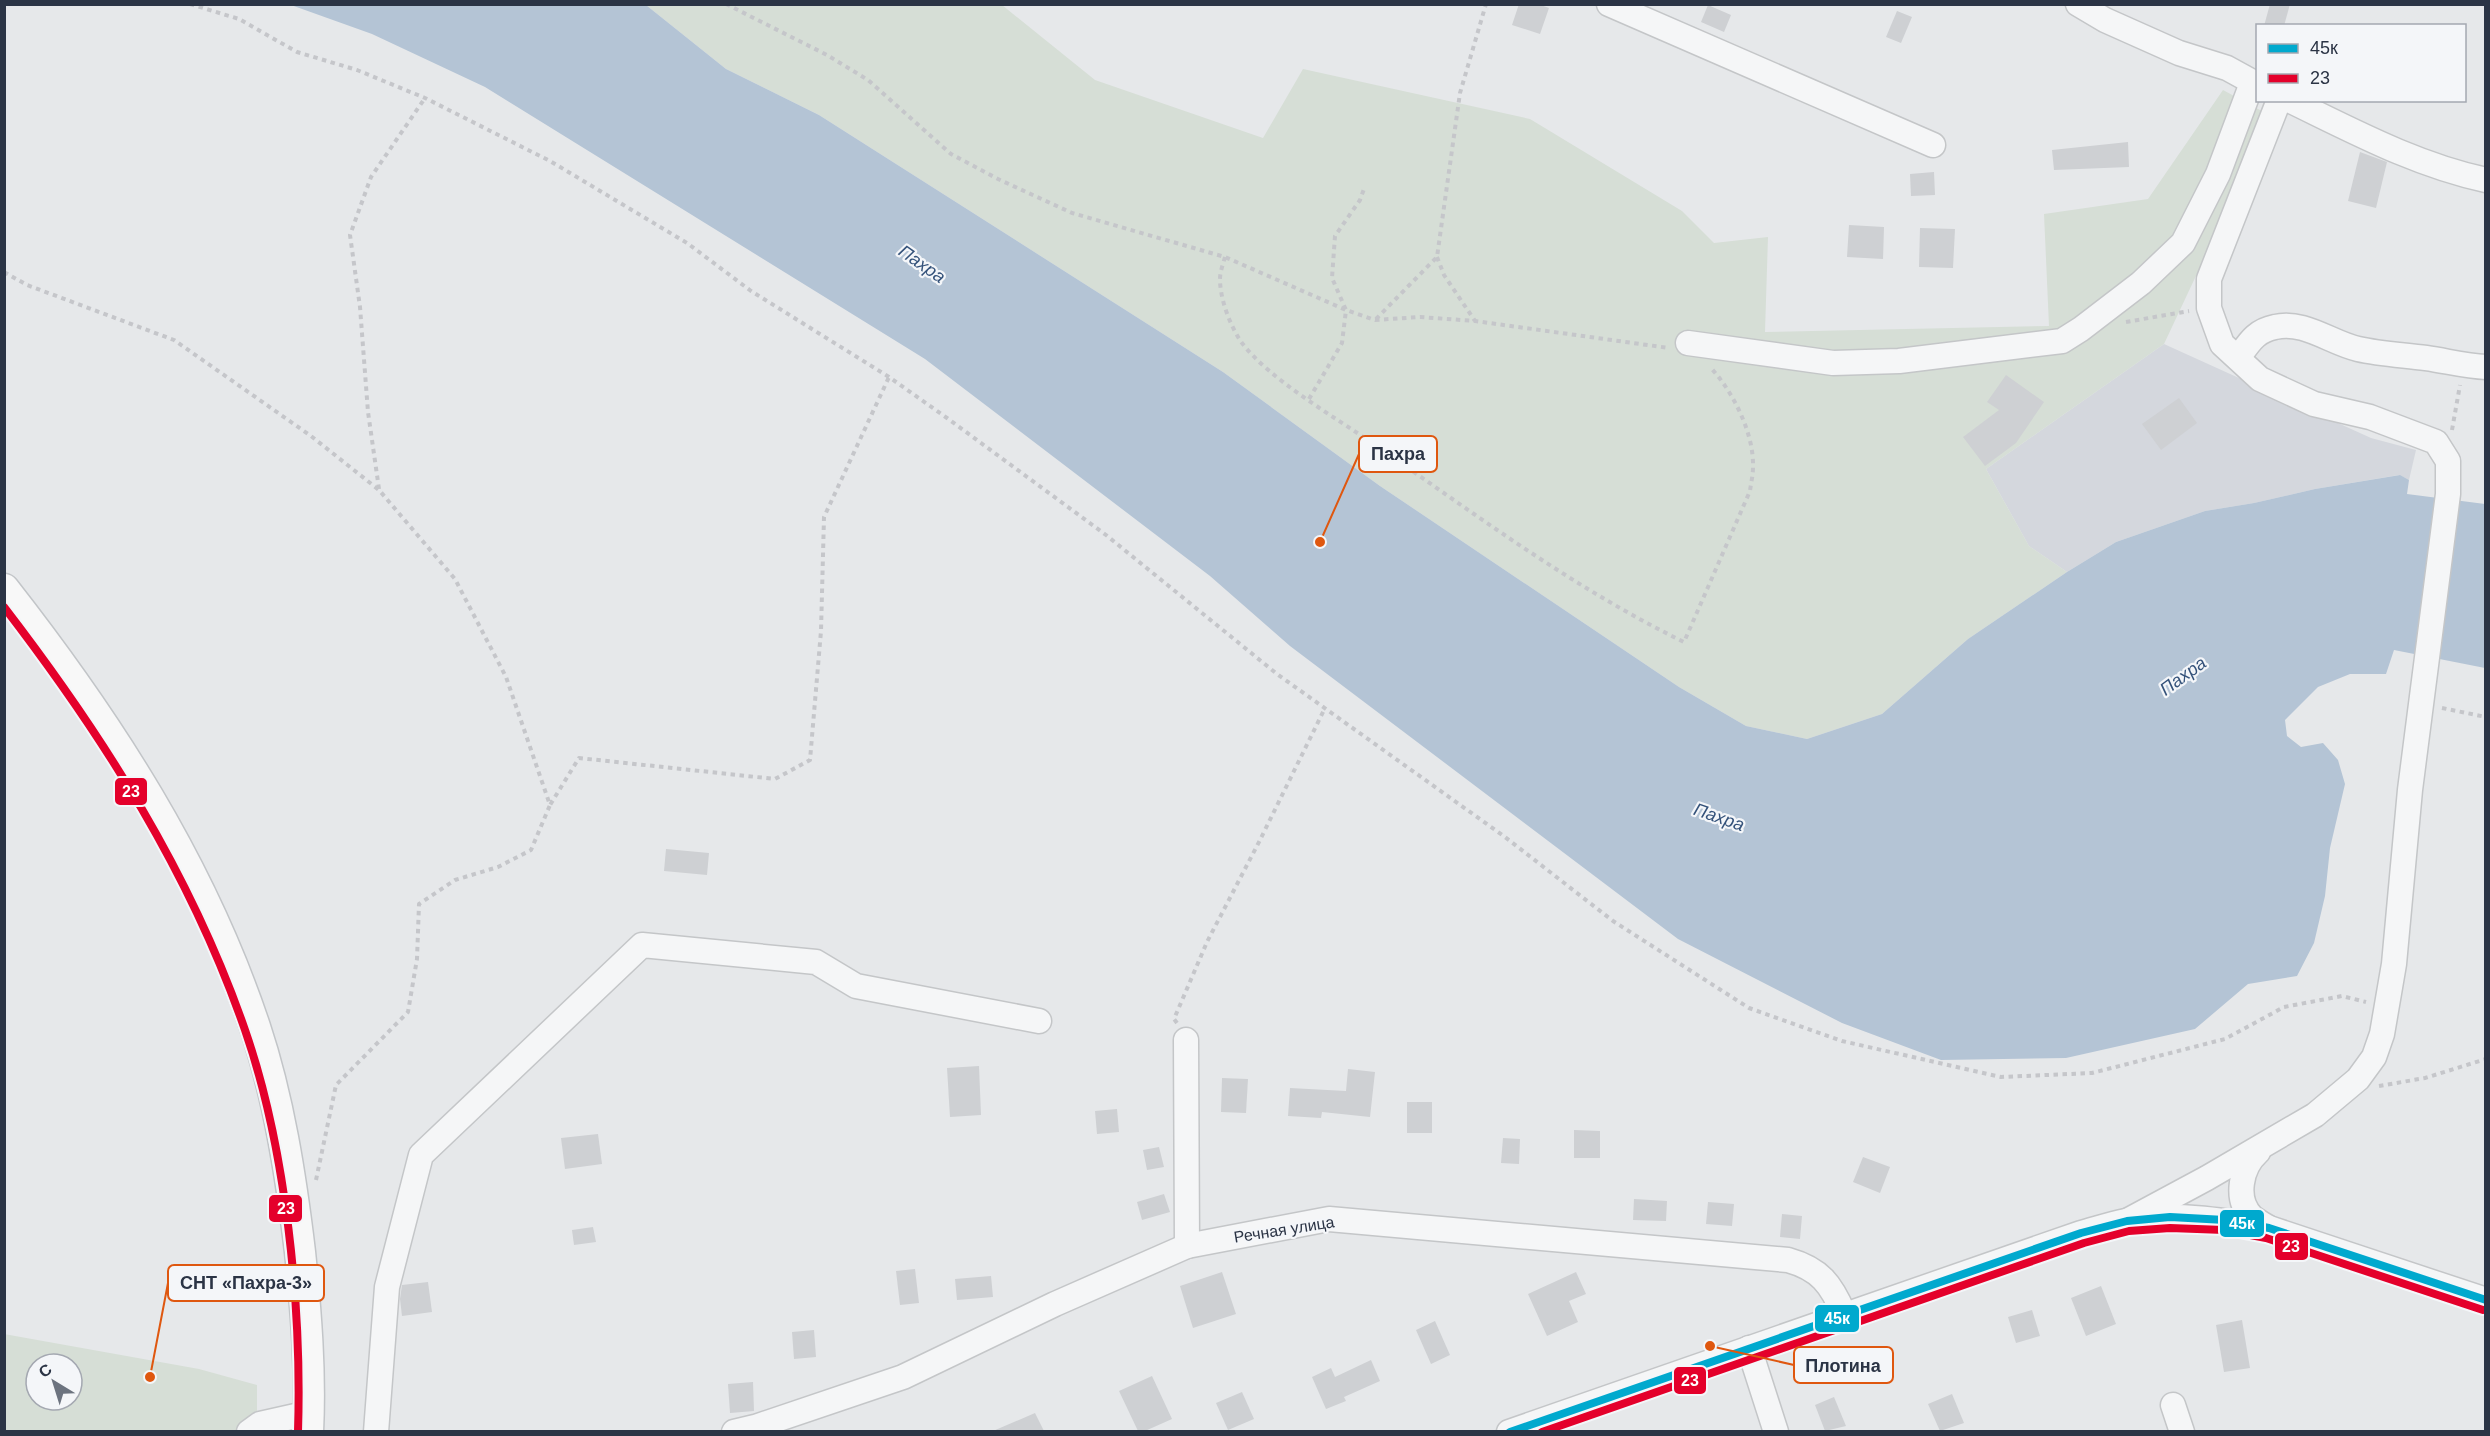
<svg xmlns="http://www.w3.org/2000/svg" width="2490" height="1436" viewBox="0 0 2490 1436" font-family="Helvetica,sans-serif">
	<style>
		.built { fill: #d4d7dd }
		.green { fill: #d6ded6; fill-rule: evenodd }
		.water { fill: #b4c4d5 }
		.building { fill: #ced0d3 }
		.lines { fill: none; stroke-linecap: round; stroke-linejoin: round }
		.minor-casing { stroke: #c4c6c8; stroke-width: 27 }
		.major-casing { stroke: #c2c5c8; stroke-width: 33 }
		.path { stroke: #c5c6ca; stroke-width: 4; stroke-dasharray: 4.5 4.5; stroke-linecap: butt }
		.minor { stroke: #f5f6f7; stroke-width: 24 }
		.major { stroke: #f8f8f8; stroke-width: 30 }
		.bus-1-casing { stroke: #f4f6f9; stroke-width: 12 }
		.bus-2-casing { stroke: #f4f6f9; stroke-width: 12 }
		.bus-1 { stroke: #00a9ce; stroke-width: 8 }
		.bus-2 { stroke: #e4002b; stroke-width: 8 }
		.labels { text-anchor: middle; stroke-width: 4.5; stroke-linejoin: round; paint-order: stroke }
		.street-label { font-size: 16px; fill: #2b3445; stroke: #f4f6f9 }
		.water-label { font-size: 18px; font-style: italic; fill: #34527a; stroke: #f4f6f9 }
		.leader { fill: none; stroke: #df570f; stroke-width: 2 }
		.callout-dot { fill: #df570f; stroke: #f4f6f9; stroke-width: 2 }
		.callout { fill: #f4f6f9; stroke: #df570f; stroke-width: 2 }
		.callout-label { font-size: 18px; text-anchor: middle; font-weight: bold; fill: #2b3445 }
		.line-badge { stroke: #f4f6f9; stroke-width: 2 }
		.badge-label { font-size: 16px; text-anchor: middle; font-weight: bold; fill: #fff }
	</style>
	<rect width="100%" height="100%" fill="#e6e8ea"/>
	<path class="built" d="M 2164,344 L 2371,438 L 2416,450 L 2409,480 L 2399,475 L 2315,489 L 2254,503 L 2205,511 L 2116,542 L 2067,572 L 2029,546 L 1986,469 Z"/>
	<g class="green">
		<path d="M 646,5 L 1002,5 L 1095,80 L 1263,138 L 1303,69 L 1530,119 L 1682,211 L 1714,243 L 1768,237 L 1765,332 L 2049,326 L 2044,214 L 2148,199 L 2223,90 L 2271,116 L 2164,344 L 1986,469 L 2029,546 L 2067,572 L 1968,639 L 1882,714 L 1807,739 L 1746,726 L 1679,687 L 1380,486 L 1223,372 L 819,115 L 726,69 Z"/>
		<path d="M 4,1334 L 199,1369 L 257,1385 L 257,1431 L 5,1431 ZM 36,1364 L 72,1364 L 72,1400 L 36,1400 Z"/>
	</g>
	<path class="water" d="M 291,5 L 646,5 L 726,69 L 819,115 L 1223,372 L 1380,486 L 1679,687 L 1746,726 L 1807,739 L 1882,714 L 1968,639 L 2067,572 L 2116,542 L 2205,511 L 2254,503 L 2315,489 L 2400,475 L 2409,480 L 2407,494 L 2485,504 L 2485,668 L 2394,650 L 2386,674 L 2350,674 L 2318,687 L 2285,720 L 2287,736 L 2301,747 L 2323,743 L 2338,760 L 2345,784 L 2330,848 L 2325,896 L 2314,943 L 2297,976 L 2248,984 L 2195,1029 L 2066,1058 L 1941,1060 L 1842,1023 L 1678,939 L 1290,646 L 1210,576 L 925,359 L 485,87 L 372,34 Z"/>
	<g class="building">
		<path d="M 1519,4 L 1538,4 L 1549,8 L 1540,34 L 1512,25 Z"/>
		<path d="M 2270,4 L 2290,4 L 2284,26 L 2264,26 Z"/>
		<path d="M 1708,5 L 1731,15 L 1724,32 L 1701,22 Z"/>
		<path d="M 1897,11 L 1912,17 L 1901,43 L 1886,37 Z"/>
		<path d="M 2128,142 L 2129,167 L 2054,170 L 2052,150 Z"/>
		<path d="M 2360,152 L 2387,162 L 2376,208 L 2348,201 Z"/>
		<path d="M 1934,172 L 1935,195 L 1911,196 L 1910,174 Z"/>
		<path d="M 1849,225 L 1884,227 L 1883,259 L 1847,257 Z"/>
		<path d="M 1920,228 L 1955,229 L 1953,268 L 1919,267 Z"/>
		<path d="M 2006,375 L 2044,402 L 2016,443 L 1985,466 L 1963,437 L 1999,410 L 1987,402 Z"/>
		<path d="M 2179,398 L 2197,423 L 2161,450 L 2142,424 Z"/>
		<path d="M 666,849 L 709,853 L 707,875 L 664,871 Z"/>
		<path d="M 979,1066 L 981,1115 L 950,1117 L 947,1068 Z"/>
		<path d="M 1348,1069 L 1375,1072 L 1370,1117 L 1322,1112 L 1321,1118 L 1288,1116 L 1290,1088 L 1346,1091 Z"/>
		<path d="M 1222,1078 L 1248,1079 L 1246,1113 L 1221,1112 Z"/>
		<rect x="1407" y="1102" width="25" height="31"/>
		<path d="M 1117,1109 L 1119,1132 L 1097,1134 L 1095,1111 Z"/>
		<path d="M 1574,1130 L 1600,1131 L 1600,1158 L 1574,1158 Z"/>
		<path d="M 598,1134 L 602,1164 L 565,1169 L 561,1138 Z"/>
		<path d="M 1503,1138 L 1520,1139 L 1519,1164 L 1501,1163 Z"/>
		<path d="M 1159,1147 L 1164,1167 L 1147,1170 L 1143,1150 Z"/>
		<path d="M 1863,1157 L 1890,1167 L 1880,1193 L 1853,1182 Z"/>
		<path d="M 1164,1194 L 1170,1212 L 1142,1220 L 1137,1202 Z"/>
		<path d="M 1634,1199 L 1667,1201 L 1666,1221 L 1633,1220 Z"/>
		<path d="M 1708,1202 L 1734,1204 L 1732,1226 L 1706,1224 Z"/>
		<path d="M 1782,1214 L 1802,1216 L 1800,1239 L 1780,1237 Z"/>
		<path d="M 593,1227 L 596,1242 L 574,1245 L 572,1230 Z"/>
		<path d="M 915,1269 L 919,1303 L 900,1305 L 896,1271 Z"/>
		<path d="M 1222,1272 L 1236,1314 L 1193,1328 L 1180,1286 Z"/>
		<path d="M 1576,1272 L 1586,1294 L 1569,1301 L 1578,1322 L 1547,1336 L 1528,1294 Z"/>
		<path d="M 991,1276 L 993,1297 L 957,1300 L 955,1279 Z"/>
		<path d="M 428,1282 L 432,1312 L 402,1316 L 400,1299 L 402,1285 Z"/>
		<path d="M 2101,1286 L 2116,1324 L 2086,1336 L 2071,1298 Z"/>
		<path d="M 2032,1310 L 2040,1336 L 2016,1343 L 2008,1317 Z"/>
		<path d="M 2242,1320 L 2250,1368 L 2224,1372 L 2216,1325 Z"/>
		<path d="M 1435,1321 L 1450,1355 L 1431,1364 L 1416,1330 Z"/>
		<path d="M 814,1330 L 816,1357 L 794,1359 L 792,1332 Z"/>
		<path d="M 1371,1360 L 1380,1381 L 1344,1397 L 1346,1401 L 1326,1409 L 1312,1377 L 1331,1368 L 1335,1377 Z"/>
		<path d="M 1152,1376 L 1172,1419 L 1145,1431 L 1138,1431 L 1119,1391 Z"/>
		<path d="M 753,1382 L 754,1411 L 730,1413 L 728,1384 Z"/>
		<path d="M 1242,1392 L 1254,1419 L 1228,1430 L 1216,1403 Z"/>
		<path d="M 1952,1394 L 1964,1423 L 1940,1431 L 1928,1404 Z"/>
		<path d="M 1834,1397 L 1846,1426 L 1825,1431 L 1815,1405 Z"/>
		<path d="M 1035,1413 L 1044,1431 L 993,1431 Z"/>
	</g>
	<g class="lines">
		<g class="minor-casing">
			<g id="minor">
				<path d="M 1609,4 L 1933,145"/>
				<path d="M 2078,4 L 2105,20 L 2179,53 L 2227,68 L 2258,85"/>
				<path d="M 2289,100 C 2353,131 2416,165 2486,180"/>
				<path d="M 1688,343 L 1833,363 L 1899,361 L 2062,341 L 2081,329 L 2141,283 L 2183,243 L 2218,174 L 2252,83"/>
				<path d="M 2238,358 C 2249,343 2255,331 2275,327 C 2304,320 2331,343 2358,349 C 2380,354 2403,355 2426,358 C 2447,361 2465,366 2486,367"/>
				<path d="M 1186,1040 L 1187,1246"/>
				<path d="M 2258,1152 C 2241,1167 2234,1199 2252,1217 C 2257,1221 2264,1225 2269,1228 L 2486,1300"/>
				<path d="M 2127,1221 L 2207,1178 L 2315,1115 L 2358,1079 L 2374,1057 L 2382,1034 L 2394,964 L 2410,790 L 2448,494 L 2448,461 L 2436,442 L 2370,417 L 2314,404 L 2260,379 L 2222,344 L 2209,308 L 2209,279 L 2279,100"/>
				<path d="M 1749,1348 L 1776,1432"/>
				<path d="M 2173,1405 L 2182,1432"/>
				<path d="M 249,1432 L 260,1424 L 309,1413"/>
				<path d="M 376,1432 L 387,1287 L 421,1155 L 642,945 L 816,962 L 856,986 L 1039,1021"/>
				<path d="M 734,1432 L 755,1427 L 903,1377 L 1055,1304 L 1187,1246 L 1329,1219 L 1788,1260 C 1820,1269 1831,1284 1844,1314"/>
				<path d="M 1509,1432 L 2081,1233 C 2096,1229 2111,1224 2126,1221 C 2173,1212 2222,1220 2269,1228"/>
			</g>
		</g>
		<g class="major-casing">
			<path id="major" d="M 4,589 C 109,723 201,865 255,1027 C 279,1099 291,1177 300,1252 C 306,1311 311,1372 308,1432"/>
		</g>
		<g class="path">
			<path d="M 190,4 L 239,19 L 297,52 L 357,70 L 425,98 L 550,161 L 687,243 L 751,291 L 889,377 L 947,418 L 1106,535 L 1277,674 L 1505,837 L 1613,921 L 1749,1008 L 1842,1041 L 2001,1077 L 2092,1073 L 2225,1039 L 2284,1007 L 2342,996 L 2366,1002"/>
			<path d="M 726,4 L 827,55 L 868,80 L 951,154 L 998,179 L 1072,213 L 1225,257 L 1346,310 L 1375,320 L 1420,317 L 1475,321 L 1669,348"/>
			<path d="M 1225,257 C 1223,264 1220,272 1220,279 C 1220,299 1230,326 1242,343 C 1270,380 1335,417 1375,445 C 1475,514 1575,589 1684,642 L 1750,491 C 1751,483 1753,475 1753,467 C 1754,433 1733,392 1711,368"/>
			<path d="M 1437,257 L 1444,275 L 1475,321"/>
			<path d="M 4,272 L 27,285 L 174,340 L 311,436 L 379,490 L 455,579 L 506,677 L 550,805 L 579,758 L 775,779 L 810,760 L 821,631 L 824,517 L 889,377"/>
			<path d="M 1376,319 L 1437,257 L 1460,93 L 1486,4"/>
			<path d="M 2126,322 L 2189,311"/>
			<path d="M 1309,399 L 1342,343 L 1346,310 L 1332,278 L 1335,236 L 1360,200 L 1365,186"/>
			<path d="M 2452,430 L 2460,385"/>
			<path d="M 379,489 L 368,412 L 360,307 L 350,235 L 371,177 L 425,98"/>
			<path d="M 2442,708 L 2486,717"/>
			<path d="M 1177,1023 L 1174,1019 L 1207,942 L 1260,840 L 1325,708"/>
			<path d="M 2379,1086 L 2425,1078 L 2486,1059"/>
			<path d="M 316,1180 L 336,1085 L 408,1012 L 417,959 L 419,904 L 455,880 L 498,867 L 531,850 L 550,805"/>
		</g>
		<use href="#minor" class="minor"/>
		<use href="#major" class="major"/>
		<g class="bus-1-casing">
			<path id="bus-1" d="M 1510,1432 L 2081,1233 L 2127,1221 L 2170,1217 L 2225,1220 L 2269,1228 L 2486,1300"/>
		</g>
		<g class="bus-2-casing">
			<g id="bus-2">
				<path d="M 4,607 C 104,737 191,874 245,1030 C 286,1148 302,1306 298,1432"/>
				<path d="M 1542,1432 L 2084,1243 L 2129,1231 L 2170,1228 L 2224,1230 L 2266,1238 L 2483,1310"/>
			</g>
		</g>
		<use href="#bus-1" class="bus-1"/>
		<use href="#bus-2" class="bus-2"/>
	</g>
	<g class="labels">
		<g class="street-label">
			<text transform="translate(1284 1229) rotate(-9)" y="6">Речная улица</text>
		</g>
		<g class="water-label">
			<text transform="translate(922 264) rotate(35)" y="6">Пахра</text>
			<text transform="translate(2183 676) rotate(-36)" y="6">Пахра</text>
			<text transform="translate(1719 817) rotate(19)" y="6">Пахра</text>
		</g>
	</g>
	<path class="leader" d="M1320 542L1359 454M150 1377L168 1283M1710 1346L1794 1365"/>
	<g class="callout-dot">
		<circle cx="1320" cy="542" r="6"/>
		<circle cx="150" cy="1377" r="6"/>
		<circle cx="1710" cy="1346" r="6"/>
	</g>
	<g class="callout">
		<rect x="1359" y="436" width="78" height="36" rx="6"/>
		<rect x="168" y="1265" width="156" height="36" rx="6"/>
		<rect x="1794" y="1347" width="99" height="36" rx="6"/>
	</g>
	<g class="callout-label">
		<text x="1398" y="460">Пахра</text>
		<text x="246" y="1289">СНТ «Пахра-3»</text>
		<text x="1843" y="1372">Плотина</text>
	</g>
	<g class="line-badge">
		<rect x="114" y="777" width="34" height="29" rx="6" fill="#e4002b"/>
		<rect x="268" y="1194" width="35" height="29" rx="6" fill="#e4002b"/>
		<rect x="2219" y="1209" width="46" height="29" rx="6" fill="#00a9ce"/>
		<rect x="2274" y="1232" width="35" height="29" rx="6" fill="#e4002b"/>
		<rect x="1814" y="1304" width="46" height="29" rx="6" fill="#00a9ce"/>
		<rect x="1673" y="1366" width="34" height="29" rx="6" fill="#e4002b"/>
	</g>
	<g class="badge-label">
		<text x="131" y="797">23</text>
		<text x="286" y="1214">23</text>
		<text x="2242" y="1229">45к</text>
		<text x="2291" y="1252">23</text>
		<text x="1837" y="1324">45к</text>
		<text x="1690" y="1386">23</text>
	</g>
	<rect width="2490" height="1436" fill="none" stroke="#2b3445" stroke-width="12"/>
	<rect x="2256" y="24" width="210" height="78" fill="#f4f6f9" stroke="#a4a8b1" stroke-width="1.5"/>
	<rect x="2268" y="44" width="30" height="9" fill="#00a9ce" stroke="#a4a8b1" stroke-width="1.5"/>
	<text x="2310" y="54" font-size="18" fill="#2b3445">45к</text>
	<rect x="2268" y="74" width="30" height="9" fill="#e4002b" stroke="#a4a8b1" stroke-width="1.5"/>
	<text x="2310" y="84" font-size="18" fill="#2b3445">23</text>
	<g transform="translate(54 1382) rotate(322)"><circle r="28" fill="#f4f6f9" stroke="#a4a8b1" stroke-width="1.5"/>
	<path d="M0-4.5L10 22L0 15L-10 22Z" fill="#6c737f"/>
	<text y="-9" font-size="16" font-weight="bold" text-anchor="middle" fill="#2b3445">С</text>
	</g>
</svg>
